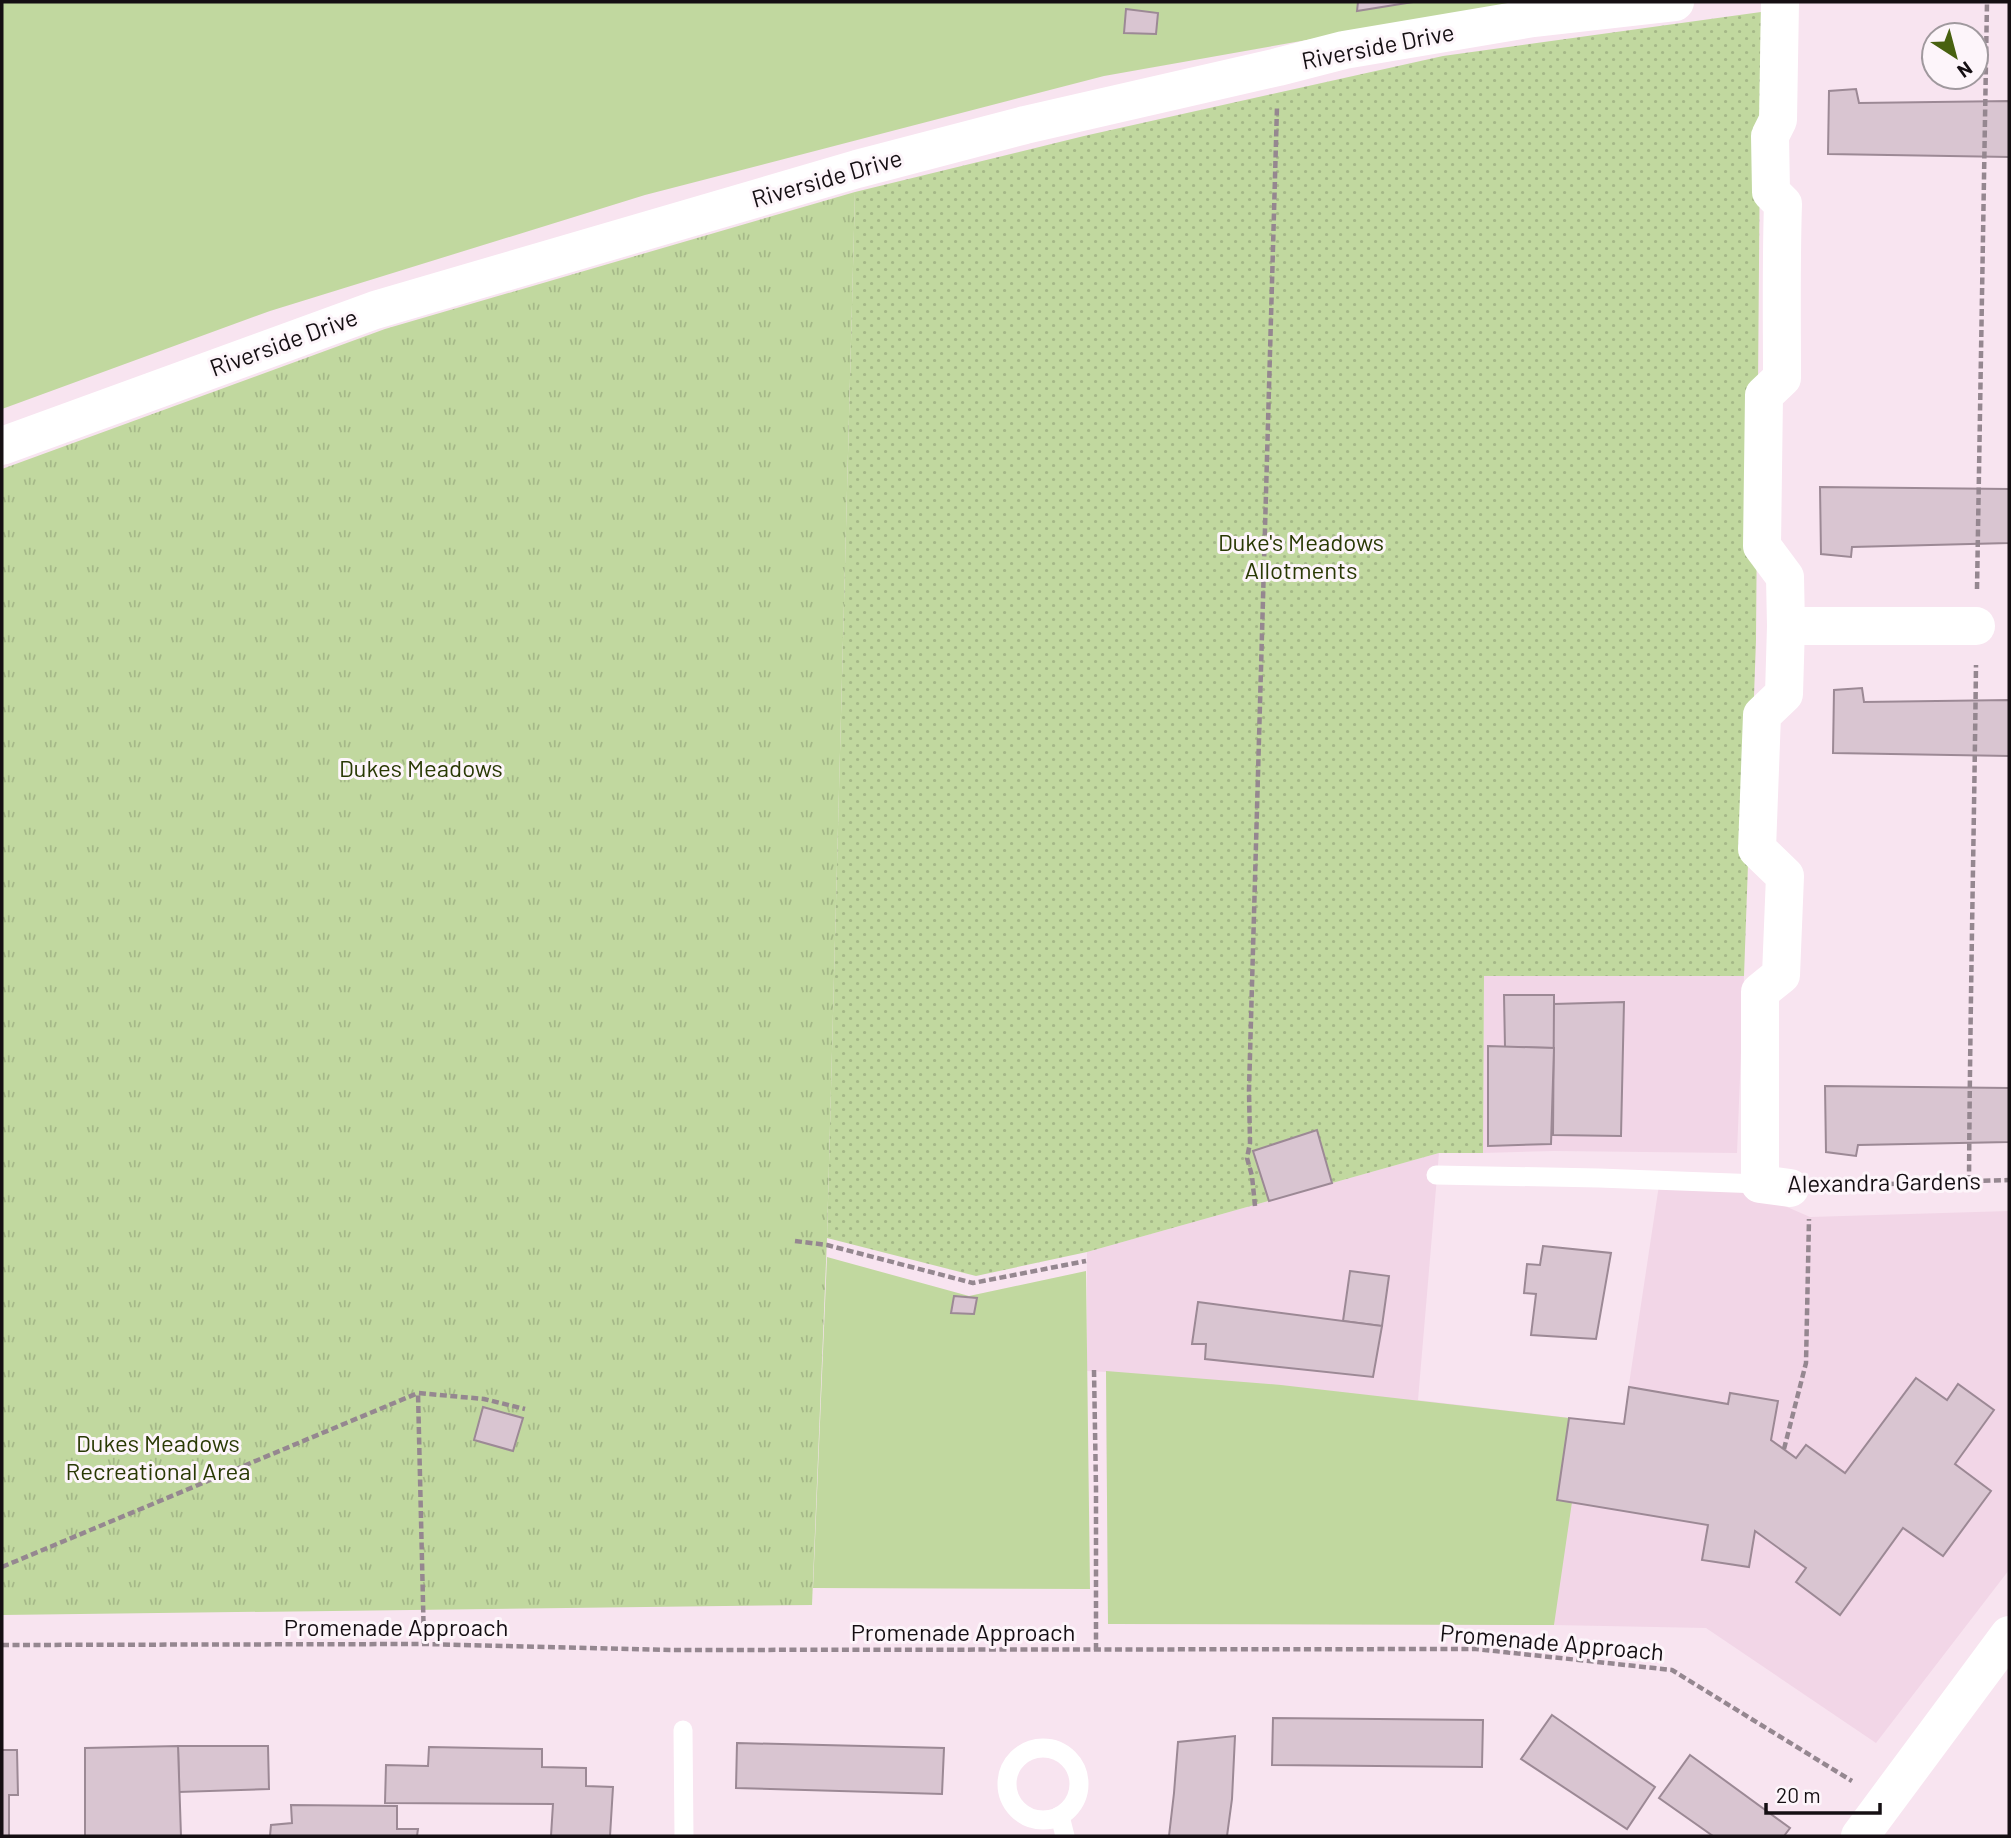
<svg xmlns="http://www.w3.org/2000/svg" width="2011" height="1838" viewBox="0 0 2011 1838" font-family="Barlow,sans-serif">
	<style>
		.built { fill: #f2d6e7 }
		.grass { fill: url(#grass-tufts) }
		.garden { fill: url(#garden-dots) }
		.pitch { fill: #c1d89f }
		.building { fill: #d9c5d1; stroke: #9c8995; stroke-width: 2 }
		.lines { fill: none; stroke-linecap: round; stroke-linejoin: round }
		.path { stroke: #958790; stroke-width: 4.5; stroke-dasharray: 7 3.5; stroke-linecap: butt }
		.service { stroke: #fff; stroke-width: 19 }
		.minor { stroke: #fff; stroke-width: 38 }
		.labels { text-anchor: middle; stroke-width: 6; stroke-linejoin: round; paint-order: stroke }
		.street-label { font-size: 24px; fill: #150f13; stroke: #fdf5fa }
		.park-label { font-size: 24px; fill: #293904; stroke: #fdf5fa }
	</style>
	<defs>
		<pattern id="grass-tufts" width="24" height="20" patternUnits="userSpaceOnUse" patternTransform="scale(1.75)"><rect width="24" height="20" fill="#c1d89f"/><path d="M3 7l-1-3M5 7V3M7 7l1-3M15 17l-1-3M17 17v-4M19 17l1-3" fill="none" stroke="#a5b888"/></pattern>
		<pattern id="garden-dots" width="8" height="8" patternUnits="userSpaceOnUse" patternTransform="scale(1.75)"><rect width="8" height="8" fill="#c1d89f"/><path d="M2 2h.1M6 6h.1" fill="none" stroke="#a5b888" stroke-width="1.8" stroke-linecap="round"/></pattern>
	</defs>
	<rect width="100%" height="100%" fill="#f8e4f0"/>
	<g class="built">
		<path d="M 1484,975 L 1744,976 L 1737,1153 L 1554,1151 L 1483,1153 Z"/>
		<path d="M 1439,1153 L 1418,1400 L 1623,1424 L 1659,1185 L 1739,1186 L 1810,1217 L 2009,1211 L 2009,1570 L 1876,1743 L 1706,1628 L 1554,1625 L 1108,1624 L 1106,1372 L 1087,1371 L 1087,1252 Z"/>
	</g>
	<path class="grass" d="M 855,192 L 827,1238 L 812,1605 L 2,1615 L 2,469 L 385,329 Z"/>
	<path class="garden" d="M 1761,12 L 1756,640 L 1744,976 L 1484,976 L 1483,1153 L 1439,1153 L 1087,1252 L 976,1276 L 827,1238 L 855,192 L 1084,136 L 1443,56 Z"/>
	<g class="pitch">
		<path d="M 2,2 L 1522,2 L 1104,76 L 645,195 L 270,311 L 2,409 Z"/>
		<path d="M 827,1257 L 969,1296 L 1086,1271 L 1090,1589 L 813,1588 Z"/>
		<path d="M 1106,1371 L 1281,1385 L 1569,1418 L 1557,1500 L 1572,1502 L 1554,1625 L 1108,1624 Z"/>
	</g>
	<g class="building">
		<path d="M 1358,2 L 1413,2 L 1357,11 Z"/>
		<path d="M 1126,9 L 1158,13 L 1156,34 L 1124,33 Z"/>
		<path d="M 1856,89 L 1859,103 L 2009,101 L 2009,157 L 1828,154 L 1829,91 Z"/>
		<path d="M 1820,487 L 2009,489 L 2009,543 L 1852,547 L 1851,557 L 1821,554 Z"/>
		<path d="M 1862,688 L 1864,702 L 2009,700 L 2009,756 L 1833,753 L 1834,690 Z"/>
		<path d="M 1504,995 L 1554,995 L 1554,1048 L 1505,1047 Z"/>
		<path d="M 1624,1002 L 1621,1136 L 1553,1135 L 1554,1004 Z"/>
		<path d="M 1488,1046 L 1554,1048 L 1551,1144 L 1488,1146 Z"/>
		<path d="M 1825,1086 L 2009,1088 L 2009,1142 L 1858,1145 L 1856,1156 L 1826,1152 Z"/>
		<path d="M 1317,1130 L 1332,1183 L 1269,1201 L 1253,1151 Z"/>
		<path d="M 1543,1246 L 1611,1253 L 1596,1339 L 1531,1335 L 1536,1294 L 1524,1293 L 1527,1264 L 1540,1265 Z"/>
		<path d="M 1350,1271 L 1389,1276 L 1382,1326 L 1343,1321 Z"/>
		<path d="M 954,1296 L 977,1298 L 974,1314 L 951,1313 Z"/>
		<path d="M 1198,1302 L 1382,1326 L 1373,1377 L 1205,1359 L 1206,1344 L 1192,1344 Z"/>
		<path d="M 1916,1378 L 1947,1400 L 1958,1384 L 1994,1410 L 1955,1464 L 1991,1491 L 1943,1556 L 1903,1528 L 1840,1615 L 1796,1582 L 1806,1568 L 1755,1531 L 1749,1567 L 1702,1560 L 1708,1525 L 1557,1500 L 1569,1418 L 1624,1424 L 1629,1387 L 1728,1404 L 1730,1393 L 1778,1401 L 1771,1440 L 1796,1458 L 1806,1445 L 1845,1473 Z"/>
		<path d="M 483,1407 L 523,1418 L 513,1451 L 474,1440 Z"/>
		<path d="M 1552,1715 L 1655,1787 L 1627,1829 L 1521,1759 Z"/>
		<path d="M 1273,1718 L 1483,1720 L 1482,1767 L 1272,1765 Z"/>
		<path d="M 1235,1736 L 1232,1799 L 1227,1836 L 1169,1836 L 1174,1793 L 1178,1742 Z"/>
		<path d="M 737,1743 L 944,1748 L 942,1794 L 736,1788 Z"/>
		<path d="M 178,1746 L 268,1746 L 269,1789 L 179,1792 Z"/>
		<path d="M 178,1746 L 181,1836 L 85,1836 L 85,1748 Z"/>
		<path d="M 429,1747 L 542,1749 L 542,1767 L 586,1768 L 586,1786 L 613,1787 L 610,1836 L 551,1836 L 553,1804 L 385,1803 L 386,1765 L 428,1766 Z"/>
		<path d="M 2,1750 L 17,1750 L 18,1795 L 9,1795 L 9,1836 L 2,1836 Z"/>
		<path d="M 1690,1755 L 1790,1828 L 1784,1836 L 1713,1836 L 1659,1798 Z"/>
		<path d="M 291,1805 L 397,1806 L 397,1829 L 418,1829 L 417,1836 L 270,1836 L 271,1825 L 292,1823 Z"/>
	</g>
	<g class="lines">
		<g class="path">
			<path d="M 1977,589 L 1987,2"/>
			<path d="M 1969,1182 C 1970,1009 1974,837 1976,665"/>
			<path d="M 1826,1186 L 2009,1180"/>
			<path d="M 1255,1206 L 1252,1176 L 1247,1158 L 1250,1143 L 1249,1090 L 1277,107"/>
			<path d="M 795,1241 L 827,1245 L 973,1283 L 1086,1261"/>
			<path d="M 1094,1370 L 1096,1488 L 1096,1650"/>
			<path d="M 1784,1449 L 1806,1363 L 1809,1219"/>
			<path d="M 2,1567 L 418,1393"/>
			<path d="M 424,1644 L 418,1393 L 484,1399 L 525,1409"/>
			<path d="M 2,1645 L 424,1644 L 673,1650 L 1476,1649 L 1672,1670 L 1852,1781"/>
		</g>
		<g class="service">
			<path d="M 1436,1175 L 1599,1178 L 1760,1184"/>
			<path d="M 683,1730 L 684,1836"/>
			<circle cx="1043" cy="1784" r="36"/>
			<path d="M 1060,1816 L 1065,1836"/>
		</g>
		<g class="minor">
			<path d="M 1780,2 L 1778,120 L 1770,136 L 1771,192 L 1783,204 C 1781,262 1782,320 1782,378 L 1764,395 L 1762,546 L 1785,577 L 1786,626 L 1784,694 L 1762,715 L 1757,849 L 1785,876 L 1781,975 L 1760,992 L 1760,1184 L 1790,1188"/>
			<path d="M 2,446 L 375,310 L 857,169 L 1025,125 L 1278,67 L 1344,50 L 1533,18 L 1675,2"/>
			<path d="M 1786,626 L 1976,626"/>
			<path d="M 1860,1836 L 2009,1635"/>
		</g>
	</g>
	<g class="labels">
		<g class="street-label">
			<text transform="translate(1378 47) rotate(-11)" y="8">Riverside Drive</text>
			<text transform="translate(827 179) rotate(-16)" y="8">Riverside Drive</text>
			<text transform="translate(284 343) rotate(-20)" y="8">Riverside Drive</text>
			<text transform="translate(1884 1183) rotate(-1)" y="8">Alexandra Gardens</text>
			<text x="396" y="1636">Promenade Approach</text>
			<text x="963" y="1641">Promenade Approach</text>
			<text transform="translate(1552 1643) rotate(5)" y="8">Promenade Approach</text>
		</g>
		<g class="park-label">
			<text x="1301" y="551">Duke's Meadows<tspan x="1301" dy="28">Allotments</tspan></text>
			<text x="421" y="777">Dukes Meadows</text>
			<text x="158" y="1452">Dukes Meadows<tspan x="158" dy="28">Recreational Area</tspan></text>
		</g>
	</g>
	<rect width="2011" height="1838" fill="none" stroke="#150f13" stroke-width="7"/>
	<g transform="translate(1955 56) rotate(144)"><circle r="33" fill="#fdf5fa" stroke="#a0999e" stroke-width="2"/>
	<path d="M0-5L12 26L0 18L-12 26Z" fill="#486110"/>
	<text y="-10" font-size="19" font-weight="bold" text-anchor="middle" fill="#150f13">N</text>
	</g>
	<path d="M1766 1803v10h114v-10" fill="none" stroke="#150f13" stroke-width="3.5"/>
	<text x="1776" y="1803" font-size="21" fill="#150f13" stroke="#fdf5fa" stroke-width="5" paint-order="stroke">20 m</text>
</svg>
